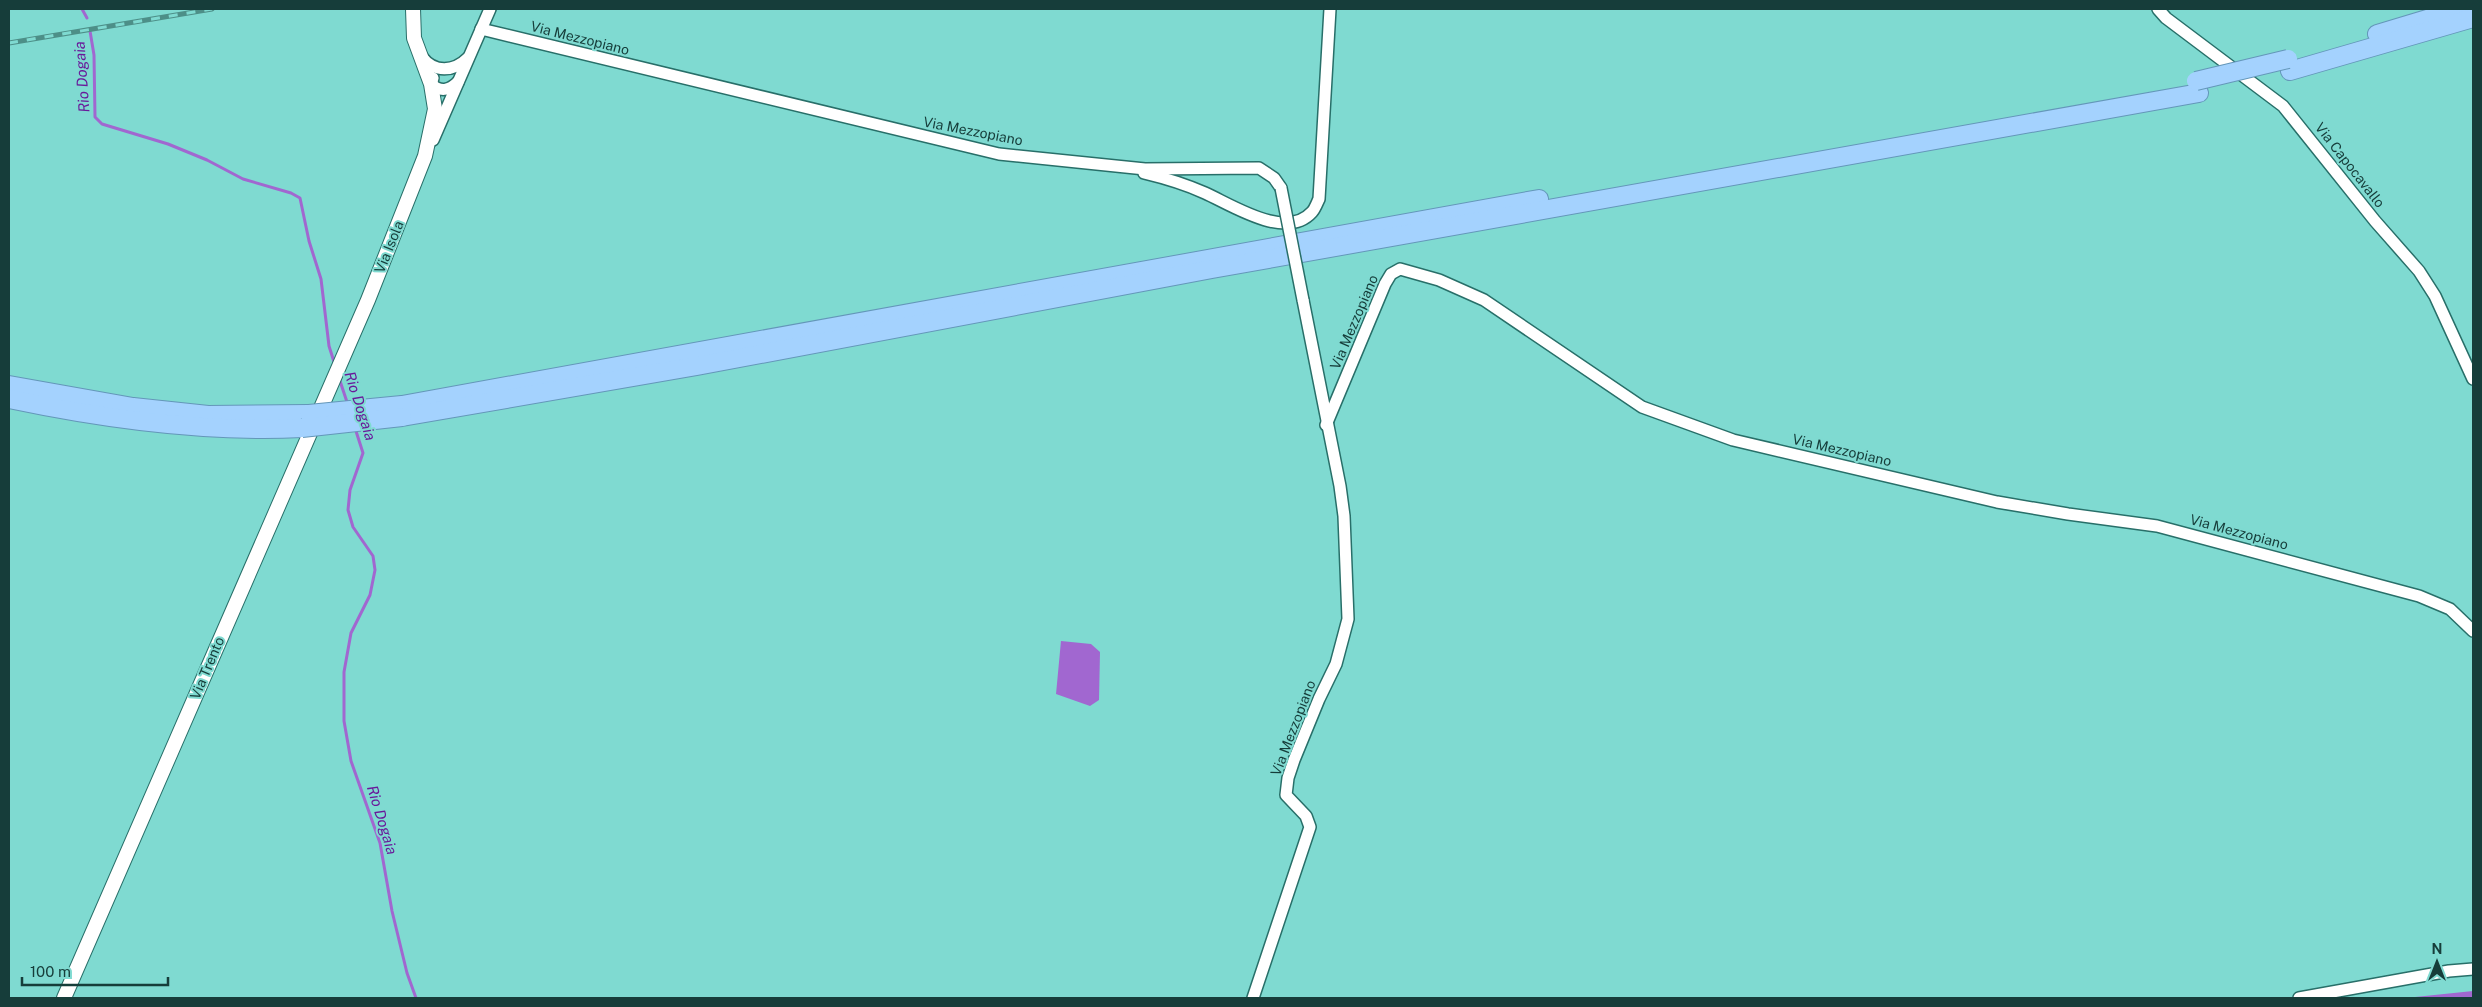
<svg xmlns="http://www.w3.org/2000/svg" width="2482" height="1007" viewBox="0 0 2482 1007" font-family="'Public Sans',sans-serif">
	<style>
		.water { fill: #a167d0 }
		.lines { fill: none; stroke-linecap: round; stroke-linejoin: round }
		.stream { stroke: #a167d0; stroke-width: 3 }
		.minor-casing { stroke: #286f69; stroke-width: 14 }
		.tertiary-casing { stroke: #286f69; stroke-width: 16 }
		.trunk-casing { stroke: #6497b9; stroke-width: 20 }
		.minor { stroke: #fff; stroke-width: 11 }
		.tertiary { stroke: #fff; stroke-width: 14 }
		.trunk { stroke: #a4d2fe; stroke-width: 18 }
		.rail-casing { stroke: #4d8f88; stroke-width: 5 }
		.rail { stroke: #7fdad1; stroke-width: 3; stroke-dasharray: 9; stroke-linecap: butt }
		.minor-bridge-casing { stroke: #286f69; stroke-width: 14; stroke-linecap: butt }
		.trunk-bridge-casing { stroke: #6497b9; stroke-width: 20; stroke-linecap: butt }
		.minor-bridge { stroke: #fff; stroke-width: 11 }
		.trunk-bridge { stroke: #a4d2fe; stroke-width: 18 }
		.labels { text-anchor: middle; stroke-width: 4; stroke-linejoin: round; paint-order: stroke }
		.street-label { font-size: 14px; fill: #163d3a; stroke: #7fdad1 }
		.water-label { font-size: 15px; font-style: italic; fill: #69199a; stroke: #7fdad1 }
	</style>
	<rect width="100%" height="100%" fill="#7fdad1"/>
	<g class="water">
		<path d="M 1061,641 L 1091,644 L 1100,652 L 1099,700 L 1090,706 L 1056,694 Z"/>
		<path d="M 2473,991 L 2473,998 L 2412,998 L 2415,997 Z"/>
	</g>
	<g class="lines">
		<g class="stream">
			<path d="M 82,9 L 87,18"/>
			<path d="M 90,31 L 94,55 L 95,117 L 102,124 L 168,144 L 207,160 L 243,179 L 291,193 L 300,198 L 309,241 L 321,279 L 329,346 L 335,365"/>
			<path d="M 339,378 L 348,405"/>
			<path d="M 355,428 L 363,453 L 350,490 L 348,510 L 353,527 L 373,556 L 375,570 L 370,595 L 351,633 L 344,672 L 344,721 L 351,761 L 380,843 L 392,911 L 407,973 L 416,998"/>
		</g>
		<g class="minor-casing">
			<g id="minor">
				<path d="M 2158,9 L 2166,18 L 2283,106 L 2375,221 L 2419,271 L 2435,296 L 2473,379"/>
				<path d="M 481,29 L 999,154 L 1145,169 L 1259,168 L 1274,178 L 1281,188"/>
				<path d="M 422,57 C 434,73 454,72 468,58"/>
				<path d="M 433,78 L 431,84 C 440,92 449,91 458,82"/>
				<path d="M 433,140 L 490,9"/>
				<path d="M 1144,173 C 1165,178 1185,184 1205,193 C 1232,205 1286,241 1312,212 C 1315,209 1317,203 1319,199 L 1330,9"/>
				<path d="M 1326,425 L 1385,284 L 1391,274 L 1400,269 L 1439,280 L 1484,300 L 1642,407 L 1733,440 L 1997,502 L 2068,514 L 2157,526 L 2419,596 L 2450,609 L 2473,631"/>
				<path d="M 1253,998 L 1310,827 L 1306,816 L 1286,795 L 1288,778 L 1294,760 L 1319,699 L 1336,664 L 1348,619 L 1344,516 L 1340,486 L 1303,300"/>
				<path d="M 2299,998 L 2449,971 L 2473,969"/>
			</g>
		</g>
		<g class="tertiary-casing">
			<path id="tertiary" d="M 64,998 L 368,300 L 425,156 L 435,109 L 431,84 L 414,38 L 413,9"/>
		</g>
		<g class="trunk-casing">
			<g id="trunk">
				<path d="M 2377,34 L 2460,9"/>
				<path d="M 2290,71 L 2473,18"/>
				<path d="M 9,385 L 133,407 L 208,415 L 309,414"/>
				<path d="M 9,399 C 104,419 204,433 302,428"/>
				<path d="M 402,405 L 1539,199"/>
				<path d="M 402,417 L 697,366 L 1212,269 L 2199,93"/>
			</g>
		</g>
		<use href="#minor" class="minor"/>
		<use href="#tertiary" class="tertiary"/>
		<use href="#trunk" class="trunk"/>
		<g class="rail-casing">
			<path id="rail" d="M 9,43 L 212,9"/>
		</g>
		<use href="#rail" class="rail"/>
		<g class="minor-bridge-casing">
			<path id="minor-bridge" d="M 1281,188 L 1303,300"/>
		</g>
		<g class="trunk-bridge-casing">
			<g id="trunk-bridge">
				<path d="M 2196,81 L 2288,59"/>
				<path d="M 309,414 L 402,405"/>
				<path d="M 302,428 L 402,417"/>
			</g>
		</g>
		<use href="#minor-bridge" class="minor-bridge"/>
		<use href="#trunk-bridge" class="trunk-bridge"/>
	</g>
	<g class="labels">
		<g class="street-label">
			<text transform="translate(580 38) rotate(14)" y="5">Via Mezzopiano</text>
			<text transform="translate(973 131) rotate(11)" y="5">Via Mezzopiano</text>
			<text transform="translate(2350 165) rotate(52)" y="5">Via Capocavallo</text>
			<text transform="translate(389 247) rotate(-68)" y="5">Via Isola</text>
			<text transform="translate(1354 322) rotate(-67)" y="5">Via Mezzopiano</text>
			<text transform="translate(1842 450) rotate(13)" y="5">Via Mezzopiano</text>
			<text transform="translate(2239 532) rotate(15)" y="5">Via Mezzopiano</text>
			<text transform="translate(207 668) rotate(-67)" y="5">Via Trento</text>
			<text transform="translate(1293 728) rotate(-69)" y="5">Via Mezzopiano</text>
		</g>
		<g class="water-label">
			<text transform="translate(82 77) rotate(-94)" y="5">Rio Dogaia</text>
			<text transform="translate(360 406) rotate(72)" y="5">Rio Dogaia</text>
			<text transform="translate(382 820) rotate(73)" y="5">Rio Dogaia</text>
		</g>
	</g>
	<rect width="2482" height="1007" fill="none" stroke="#163d3a" stroke-width="20"/>
	<g transform="translate(2437 962)" stroke="#7fdad1" stroke-width="4" paint-order="stroke">
	<path d="M0-4L9 19L0 12L-9 19Z" fill="#163d3a"/>
	<text y="-8" font-size="14" font-weight="bold" text-anchor="middle" fill="#163d3a">N</text>
	</g>
	<path d="M22 977v8h146v-8" fill="none" stroke="#163d3a" stroke-width="2.5"/>
	<text x="30" y="977" font-size="15" fill="#163d3a" stroke="#7fdad1" stroke-width="4" paint-order="stroke">100 m</text>
</svg>
